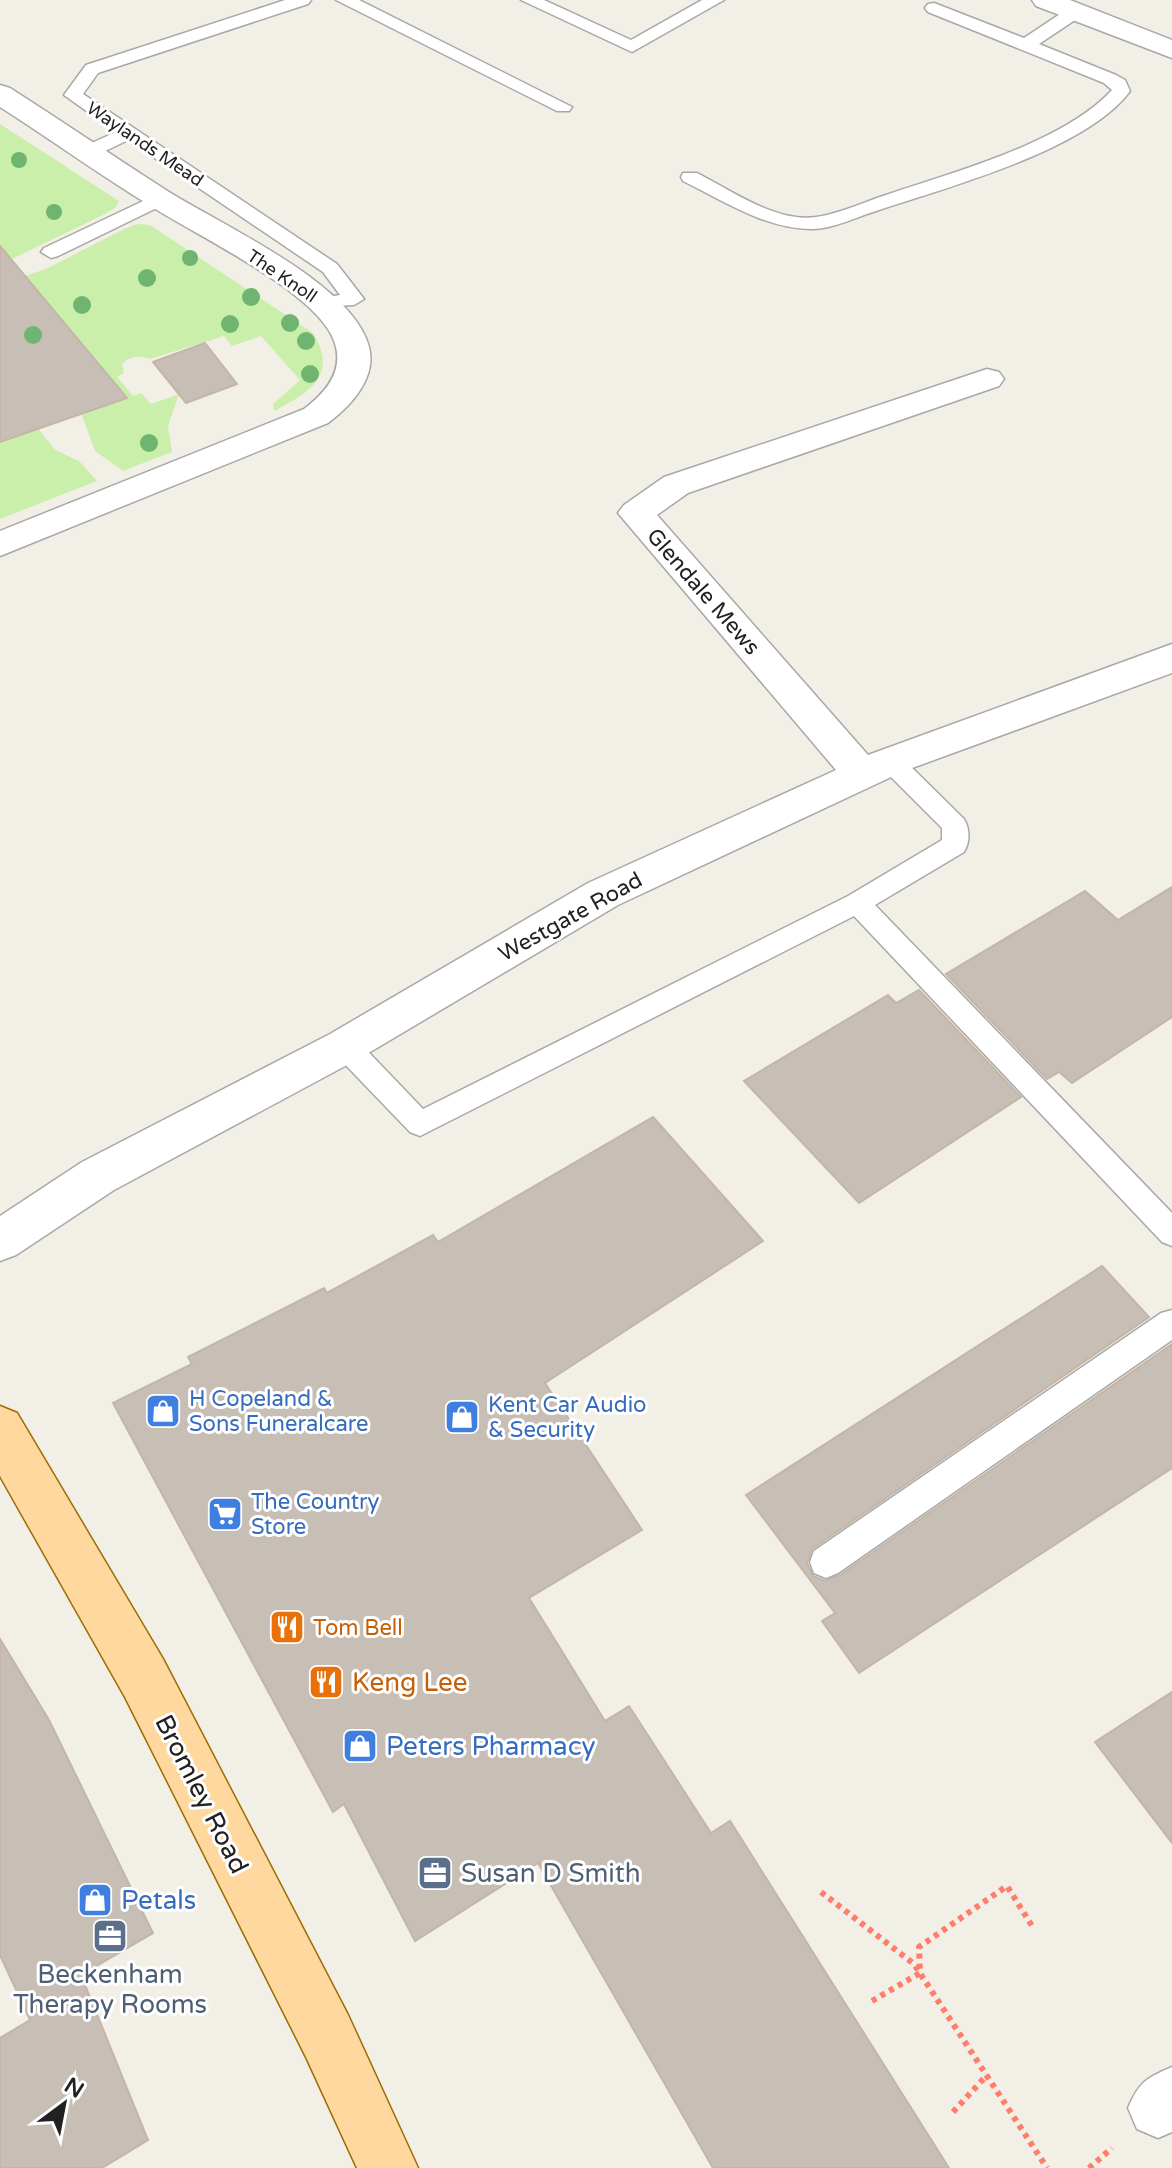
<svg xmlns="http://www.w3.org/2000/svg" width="1172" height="2168" viewBox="0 0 1172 2168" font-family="'Varela Round',sans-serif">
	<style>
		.grass { fill: #caefaa }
		.building { fill: #c7beb6; stroke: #c5b5a8; stroke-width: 2 }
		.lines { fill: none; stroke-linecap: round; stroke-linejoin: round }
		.lane-casing { stroke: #a8a8a8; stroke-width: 3 }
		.street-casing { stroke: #a8a8a8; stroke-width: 3 }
		.primary-casing { stroke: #9e6d00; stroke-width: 3 }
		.path { stroke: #ff7e6b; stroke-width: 6; stroke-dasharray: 5 5; stroke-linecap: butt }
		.lane { fill: #fff; fill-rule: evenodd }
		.street { fill: #fff; fill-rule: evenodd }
		.primary { fill: #ffd89f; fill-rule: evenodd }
		.tree { fill: #6fb571 }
		.labels { text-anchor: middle; stroke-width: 6; stroke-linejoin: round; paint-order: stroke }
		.far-street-label { font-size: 18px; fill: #212121; stroke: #fff }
		.street-label { font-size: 22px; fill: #212121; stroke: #fff }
		.shop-label { font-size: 22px; fill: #366cbe; stroke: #fff; text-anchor: start }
		.food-label { font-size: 22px; fill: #c56008; stroke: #fff; text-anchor: start }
		.near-food-label { font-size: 26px; fill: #c56008; stroke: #fff; text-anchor: start }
		.near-shop-label { font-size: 26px; fill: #366cbe; stroke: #fff; text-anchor: start }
		.near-street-label { font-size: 26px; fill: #212121; stroke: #fff }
		.near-service-label { font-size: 26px; fill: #4e5e75; stroke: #fff; text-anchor: start }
	</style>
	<rect width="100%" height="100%" fill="#f2efe7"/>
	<path class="grass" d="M 0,124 L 119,201 L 116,207 L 105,214 L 12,259 L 25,276 L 46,269 L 124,229 L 137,224 L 150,225 L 313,333 C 339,375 309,393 274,411 L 273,404 L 300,380 L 261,336 L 232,346 L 224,336 L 150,359 C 139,355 131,356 122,364 L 124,373 L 117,377 L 133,396 L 141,393 L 151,404 L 179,394 L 168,426 L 172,452 L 123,471 L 95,451 L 81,413 L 12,395 L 55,450 L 79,461 L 97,481 L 0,519 Z"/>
	<g class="building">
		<path d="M 0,246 L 127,398 L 0,442 Z"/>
		<path d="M 205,343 L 237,384 L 186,403 L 153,362 Z"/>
		<path d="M 1172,887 L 1172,1017 L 1072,1083 L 1059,1072 L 1047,1079 L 946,974 L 1085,891 L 1118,920 Z"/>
		<path d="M 919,990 L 1021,1097 L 859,1203 L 744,1081 L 888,995 L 896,1003 Z"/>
		<path d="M 653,1117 L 763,1241 L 545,1383 L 642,1530 L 529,1598 L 605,1721 L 629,1706 L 711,1833 L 730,1821 L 949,2168 L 713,2168 L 538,1863 L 415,1941 L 344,1804 L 333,1812 L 113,1403 L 192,1364 L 188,1357 L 324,1288 L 327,1293 L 433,1235 L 438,1242 Z"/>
		<path d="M 1102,1266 L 1149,1317 L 812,1549 L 807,1563 L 813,1576 L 825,1581 L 840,1575 L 1172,1344 L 1172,1468 L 859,1673 L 822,1621 L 835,1613 L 746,1495 Z"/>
		<path d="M 0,1639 L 49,1720 L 153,1933 L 81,1975 L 148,2140 L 102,2168 L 0,2168 L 0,2038 L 30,2020 L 0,1955 Z"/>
		<path d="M 1172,1692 L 1172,1843 L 1095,1742 Z"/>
	</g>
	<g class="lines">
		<g class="lane-casing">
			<g id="lane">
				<path d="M 285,0 L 311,0 L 308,4 L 98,73 L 83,94 L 337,264 L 364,299 L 354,305 L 315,307 L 312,303 L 315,299 L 340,295 L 323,272 L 128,140 L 97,155 L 83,155 L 81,151 L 83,147 L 116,132 L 64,95 L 86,65 Z"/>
				<path d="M 336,0 L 359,0 L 572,107 L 569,111 L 557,111 Z"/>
				<path d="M 521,0 L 544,0 L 631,40 L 702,0 L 724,0 L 632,52 Z"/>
				<path d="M 934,3 L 1024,38 L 1069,8 L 1081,8 L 1084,12 L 1081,16 L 1039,44 L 1116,75 L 1125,80 L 1130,91 C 1087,150 948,187 879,210 C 859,216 835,228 814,229 C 767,230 724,201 683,181 L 681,177 L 683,173 L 697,173 C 731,190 776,223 816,217 C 839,214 864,202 886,195 C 954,172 1063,143 1112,90 L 1104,83 L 928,12 L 925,8 L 928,4 Z"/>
				<path d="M 160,193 L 170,199 L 167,203 L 58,256 L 51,258 L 41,252 L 44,248 Z"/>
				<path d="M 890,752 L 899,755 L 964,819 C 970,829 970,842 964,852 L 875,905 L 1172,1213 L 1172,1246 L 1162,1242 L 854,916 L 420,1136 L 410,1132 L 335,1054 L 331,1046 L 335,1038 L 345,1035 L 355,1038 L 423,1109 L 848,896 L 942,840 L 942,828 L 881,767 L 878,761 L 881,755 Z"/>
				<path d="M 1172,1310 L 1172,1340 L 838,1573 L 826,1578 L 814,1573 L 810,1562 L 814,1551 L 1161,1313 Z"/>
			</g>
		</g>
		<g class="street-casing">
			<g id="street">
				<path d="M 1032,0 L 1070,0 L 1172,40 L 1172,58 L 1036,6 Z"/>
				<path d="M 0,85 L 10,88 C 63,122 116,158 169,192 C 222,225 353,284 369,347 C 377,378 351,406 328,423 L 0,556 L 0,531 L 304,409 C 328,391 347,367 332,336 C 309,289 200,237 154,208 C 101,176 52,140 0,107 Z"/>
				<path d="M 987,369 L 999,372 L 1004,379 L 999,386 L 688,493 L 657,515 L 868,755 L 1172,644 L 1172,673 L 904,771 L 618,905 L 360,1058 L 114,1190 L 16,1255 L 0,1261 L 0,1216 L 82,1162 L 330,1034 L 588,883 L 836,770 L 618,513 L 624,505 L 664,477 Z"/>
				<path d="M 1172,2067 L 1172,2132 L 1158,2138 L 1137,2129 L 1128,2108 C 1139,2082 1146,2078 1172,2067 Z"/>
			</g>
		</g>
		<g class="primary-casing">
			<path id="primary" d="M 0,1406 L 17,1413 L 163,1659 L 348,2015 L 418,2168 L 357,2168 L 306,2057 L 125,1697 L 0,1476 Z"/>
		</g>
		<g class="path">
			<path d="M 821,1892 L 914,1964 L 1047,2168"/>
			<path d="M 872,2001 L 920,1973 L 919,1947 L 1007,1886 L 1034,1929"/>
			<path d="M 953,2112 L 987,2075"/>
			<path d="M 1089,2168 L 1112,2148"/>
		</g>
		<use href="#lane" class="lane"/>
		<use href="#street" class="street"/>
		<use href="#primary" class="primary"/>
	</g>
	<g class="tree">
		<circle cx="19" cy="160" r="8"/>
		<circle cx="54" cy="212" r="8"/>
		<circle cx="190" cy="258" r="8"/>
		<circle cx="147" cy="278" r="9"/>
		<circle cx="251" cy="297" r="9"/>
		<circle cx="82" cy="305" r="9"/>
		<circle cx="290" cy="323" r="9"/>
		<circle cx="230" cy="324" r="9"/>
		<circle cx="33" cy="335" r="9"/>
		<circle cx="306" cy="341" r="9"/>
		<circle cx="310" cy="374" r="9"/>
		<circle cx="149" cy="443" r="9"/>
	</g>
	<defs>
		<g id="shop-square" transform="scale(1.8)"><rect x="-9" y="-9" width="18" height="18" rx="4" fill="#3f7fe0" stroke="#fff"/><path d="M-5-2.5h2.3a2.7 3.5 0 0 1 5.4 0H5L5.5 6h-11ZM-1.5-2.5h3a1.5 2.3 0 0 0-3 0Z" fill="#fff"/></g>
		<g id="supermarket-square" transform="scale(1.8)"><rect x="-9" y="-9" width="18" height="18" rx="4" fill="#3f7fe0" stroke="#fff"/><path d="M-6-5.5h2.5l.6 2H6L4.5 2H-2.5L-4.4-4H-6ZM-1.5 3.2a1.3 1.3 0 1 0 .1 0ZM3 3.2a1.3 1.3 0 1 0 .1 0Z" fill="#fff"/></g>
		<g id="restaurant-square" transform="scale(1.8)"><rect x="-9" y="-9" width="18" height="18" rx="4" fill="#e8710a" stroke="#fff"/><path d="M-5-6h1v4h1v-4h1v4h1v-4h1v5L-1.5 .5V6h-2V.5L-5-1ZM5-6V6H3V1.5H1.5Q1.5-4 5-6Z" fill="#fff"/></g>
		<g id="office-square" transform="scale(1.8)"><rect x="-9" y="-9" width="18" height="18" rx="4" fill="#5c6f8a" stroke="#fff"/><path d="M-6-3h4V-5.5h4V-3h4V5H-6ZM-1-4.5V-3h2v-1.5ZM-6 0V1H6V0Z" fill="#fff"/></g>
	</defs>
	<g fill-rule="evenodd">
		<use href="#shop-square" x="163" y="1411"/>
		<use href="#shop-square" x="462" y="1417"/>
		<use href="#supermarket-square" x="225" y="1514"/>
		<use href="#restaurant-square" x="287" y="1627"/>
		<use href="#restaurant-square" x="326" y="1682"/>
		<use href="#shop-square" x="360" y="1746"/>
		<use href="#office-square" x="435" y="1873"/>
		<use href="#shop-square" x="95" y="1900"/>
		<use href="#office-square" x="110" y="1936"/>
	</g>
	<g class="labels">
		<g class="far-street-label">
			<text transform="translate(145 144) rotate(34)" y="6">Waylands Mead</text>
			<text transform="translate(282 276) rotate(34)" y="6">The Knoll</text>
		</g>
		<g class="street-label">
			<text transform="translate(704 591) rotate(49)" y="8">Glendale Mews</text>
			<text transform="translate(570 916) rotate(-29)" y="8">Westgate Road</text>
		</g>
		<g class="shop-label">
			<text x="189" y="1406">H Copeland &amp;<tspan x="189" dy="25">Sons Funeralcare</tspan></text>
			<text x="488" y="1412">Kent Car Audio<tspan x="488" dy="25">&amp; Security</tspan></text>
			<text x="251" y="1509">The Country<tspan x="251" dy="25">Store</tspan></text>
		</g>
		<g class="food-label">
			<text x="313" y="1635">Tom Bell</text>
		</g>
		<g class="near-food-label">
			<text x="352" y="1691">Keng Lee</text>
		</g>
		<g class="near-shop-label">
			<text x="386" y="1755">Peters Pharmacy</text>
			<text x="121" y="1909">Petals</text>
		</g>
		<g class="near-street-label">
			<text transform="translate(202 1794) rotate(63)" y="9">Bromley Road</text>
		</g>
		<g class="near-service-label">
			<text x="461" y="1882">Susan D Smith</text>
			<text x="110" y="1983" text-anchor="middle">Beckenham<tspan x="110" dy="30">Therapy Rooms</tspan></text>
		</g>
	</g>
	<g transform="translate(64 2104) rotate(32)" stroke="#ffffff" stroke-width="6" paint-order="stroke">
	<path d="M0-6L14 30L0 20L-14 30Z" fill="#212121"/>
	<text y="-12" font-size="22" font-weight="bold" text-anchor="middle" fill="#212121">N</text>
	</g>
</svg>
